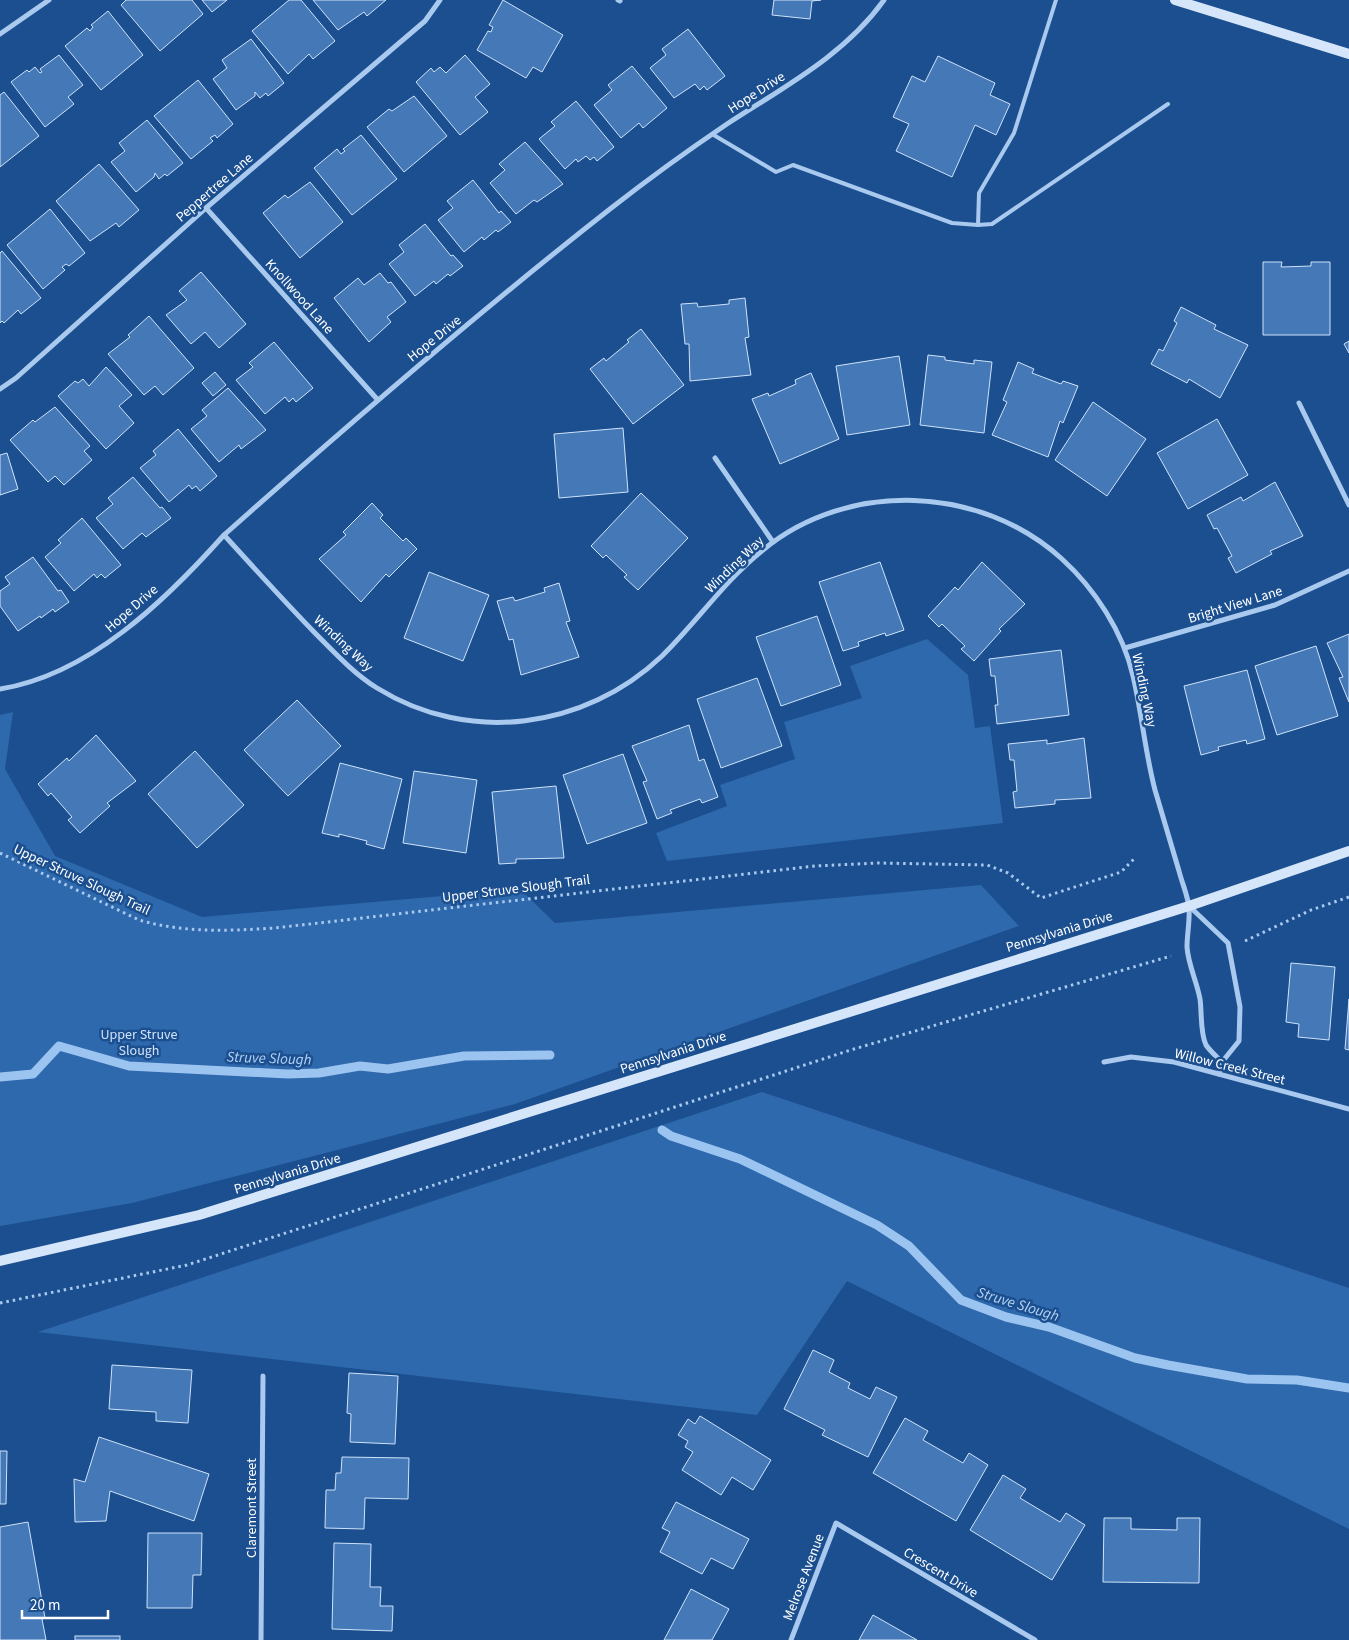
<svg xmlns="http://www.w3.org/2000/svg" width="1349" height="1640" viewBox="0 0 1349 1640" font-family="'Source Sans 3',sans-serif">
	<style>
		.green { fill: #2e69ad }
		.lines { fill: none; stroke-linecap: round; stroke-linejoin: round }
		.stream { stroke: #9cc4f0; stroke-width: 9 }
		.building { fill: #4478b7; stroke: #cfe3fa }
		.path { stroke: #a9c9ee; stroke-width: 3; stroke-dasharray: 2.5 4; stroke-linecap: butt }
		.lane { stroke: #a9c9ee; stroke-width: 4 }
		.street { stroke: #a9c9ee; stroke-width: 5 }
		.secondary { stroke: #d6e6fa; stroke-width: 10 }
		.labels { text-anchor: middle; stroke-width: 5; stroke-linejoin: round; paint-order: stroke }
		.street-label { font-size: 14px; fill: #fff; stroke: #1b4f8f }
		.park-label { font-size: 14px; fill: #cfe3fa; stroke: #1b4f8f }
		.water-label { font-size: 15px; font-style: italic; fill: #b5d3f5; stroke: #1b4f8f }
	</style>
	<rect width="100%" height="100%" fill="#1b4f8f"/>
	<g class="green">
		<path d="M 927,639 L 968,675 L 975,728 L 990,726 L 1003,823 L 667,861 L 656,833 L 727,806 L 720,785 L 795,759 L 784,722 L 862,698 L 850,666 Z"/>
		<path d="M 13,712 L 5,769 L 55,856 L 202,917 L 520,889 L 555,923 L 981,885 L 1019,926 L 515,1104 L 132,1203 L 0,1226 L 0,715 Z"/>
		<path d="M 762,1092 L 1349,1288 L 1349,1529 L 847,1281 L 757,1415 L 38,1332 Z"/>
	</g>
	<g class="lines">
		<g class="stream">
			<path d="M 0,1077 L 33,1074 L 59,1046 L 129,1066 L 288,1074 L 319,1073 L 360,1066 L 388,1069 L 464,1056 L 550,1055"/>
			<path d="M 662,1130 L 671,1136 L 740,1159 L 877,1225 L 909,1246 L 961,1300 L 1006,1317 L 1049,1327 L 1135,1358 L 1168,1365 L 1247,1379 L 1297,1380 L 1349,1388"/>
		</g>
	</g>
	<g class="building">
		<path d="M 126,0 L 192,0 L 203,14 L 160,51 L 121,5 Z"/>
		<path d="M 202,0 L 227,0 L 212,12 Z"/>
		<path d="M 289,0 L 301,0 L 335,41 L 313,59 L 309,54 L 288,74 L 252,31 Z"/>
		<path d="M 313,0 L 386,0 L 367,16 L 364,12 L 338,30 Z"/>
		<path d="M 503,0 L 563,35 L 542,72 L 533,67 L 526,78 L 477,50 L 488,31 L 491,32 L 493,27 L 489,25 Z"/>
		<path d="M 774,0 L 821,0 L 812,1 L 810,19 L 772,15 Z"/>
		<path d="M 108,11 L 143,55 L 101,90 L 65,46 L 87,28 L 90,31 L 93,27 L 91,25 Z"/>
		<path d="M 688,29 L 725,76 L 707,90 L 704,86 L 700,90 L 695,84 L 674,98 L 650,68 L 666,55 L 662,49 Z"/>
		<path d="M 251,39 L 284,83 L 268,96 L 266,93 L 260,98 L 255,92 L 255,96 L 236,110 L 213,79 L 227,68 L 222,60 Z"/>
		<path d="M 59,55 L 83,85 L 68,97 L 74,104 L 45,127 L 11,82 L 27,70 L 29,72 L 35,67 L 40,73 L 42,72 L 40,69 Z"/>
		<path d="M 465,55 L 490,84 L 475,97 L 488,112 L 460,135 L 416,82 L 431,68 L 434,72 L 440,67 L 446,73 Z"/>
		<path d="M 938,56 L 995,83 L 990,95 L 1010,104 L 996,135 L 975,125 L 952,177 L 896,151 L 909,124 L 893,117 L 912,76 L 925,82 Z"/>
		<path d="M 632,66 L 667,108 L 643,128 L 639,123 L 621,138 L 594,105 L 612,90 L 608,85 Z"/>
		<path d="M 198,80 L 233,124 L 217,138 L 215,135 L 210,138 L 213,141 L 191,159 L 154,116 Z"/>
		<path d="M 4,92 L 39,136 L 0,167 L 0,95 Z"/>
		<path d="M 414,96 L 447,136 L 404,172 L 367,127 L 389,109 L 392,111 Z"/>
		<path d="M 576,101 L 614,147 L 597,161 L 594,157 L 590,160 L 586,156 L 578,162 L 576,159 L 565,169 L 539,139 L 555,126 L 551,122 Z"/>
		<path d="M 147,120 L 183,163 L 167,176 L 165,174 L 159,179 L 155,173 L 154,177 L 136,192 L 111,162 L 125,151 L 119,143 Z"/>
		<path d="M 361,135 L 397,179 L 352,215 L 314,168 L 337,149 L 341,154 L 345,151 L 343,149 Z"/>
		<path d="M 525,142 L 563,184 L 537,202 L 534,200 L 516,214 L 490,183 L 505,170 L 499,164 Z"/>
		<path d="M 99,164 L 139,210 L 119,227 L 116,223 L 90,241 L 56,201 Z"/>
		<path d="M 473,180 L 499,213 L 501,211 L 511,222 L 498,232 L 496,230 L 484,240 L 482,237 L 464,252 L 438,220 L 453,208 L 447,201 Z"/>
		<path d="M 310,182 L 343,222 L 300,258 L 263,213 L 285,195 L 288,198 Z"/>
		<path d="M 50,209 L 85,253 L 69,266 L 66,264 L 62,267 L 65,270 L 43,289 L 7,245 Z"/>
		<path d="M 425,224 L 451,256 L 453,255 L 463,266 L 450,276 L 448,274 L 436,284 L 434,281 L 415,296 L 389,264 L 404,252 L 399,245 Z"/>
		<path d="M 2,251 L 41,298 L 21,314 L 18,310 L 4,323 L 2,321 L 0,323 L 0,253 Z"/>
		<path d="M 1263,262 L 1282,262 L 1281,267 L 1311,266 L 1311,262 L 1330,262 L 1330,335 L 1263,335 Z"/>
		<path d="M 201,272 L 246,324 L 219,348 L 205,332 L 191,344 L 166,315 L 187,300 L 179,291 Z"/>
		<path d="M 380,273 L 388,283 L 391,282 L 406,302 L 387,317 L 391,322 L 369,342 L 334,298 L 358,278 L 364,285 Z"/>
		<path d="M 745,298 L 749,337 L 745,338 L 751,375 L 690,381 L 689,344 L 685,344 L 681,304 L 697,303 L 698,307 L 729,304 L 729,300 Z"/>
		<path d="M 1181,307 L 1216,325 L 1214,329 L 1248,345 L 1220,398 L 1189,379 L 1187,383 L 1151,364 L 1159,349 L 1163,351 L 1177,323 L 1174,321 Z"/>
		<path d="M 149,316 L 194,368 L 163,395 L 155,386 L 144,395 L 108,354 L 130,337 L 128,335 Z"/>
		<path d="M 641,329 L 684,385 L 633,424 L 590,369 L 604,358 L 606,361 L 629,342 L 627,340 Z"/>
		<path d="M 1349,341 L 1349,353 L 1344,344 Z"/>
		<path d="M 274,342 L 313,388 L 296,402 L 293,398 L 289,402 L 285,397 L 265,414 L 236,380 L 253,367 L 249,363 Z"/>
		<path d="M 928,355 L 945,357 L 945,360 L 974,364 L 974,360 L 992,362 L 984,433 L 920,425 Z"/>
		<path d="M 899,356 L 910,425 L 847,435 L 836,366 Z"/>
		<path d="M 1018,362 L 1034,369 L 1032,373 L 1061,384 L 1063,381 L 1078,386 L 1063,423 L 1060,421 L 1048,457 L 992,435 L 1007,402 L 1003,400 Z"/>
		<path d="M 106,367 L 132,395 L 119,406 L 134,423 L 106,449 L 58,396 L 75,381 L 78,383 L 83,379 L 89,386 Z"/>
		<path d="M 215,372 L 226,385 L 213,396 L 202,383 Z"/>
		<path d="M 811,373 L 839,439 L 780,464 L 752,399 L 768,393 L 769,396 L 796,384 L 795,380 Z"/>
		<path d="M 228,388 L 266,430 L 241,449 L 239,445 L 219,462 L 191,429 L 207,416 L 202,410 Z"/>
		<path d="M 1093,402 L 1146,439 L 1107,496 L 1055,460 Z"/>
		<path d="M 55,407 L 90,446 L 84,451 L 92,460 L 64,485 L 55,476 L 48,482 L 10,440 L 33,420 L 35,422 Z"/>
		<path d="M 1217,419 L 1248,475 L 1188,509 L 1157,453 Z"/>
		<path d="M 623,428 L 628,492 L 559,498 L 554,434 Z"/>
		<path d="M 178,429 L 217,476 L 200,491 L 196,486 L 192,489 L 189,485 L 169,502 L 140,468 L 156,455 L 153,451 Z"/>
		<path d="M 7,453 L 18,489 L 0,495 L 0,455 Z"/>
		<path d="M 133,477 L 160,508 L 162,507 L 171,518 L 146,537 L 142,533 L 123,549 L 96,518 L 113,504 L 108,498 Z"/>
		<path d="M 1275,482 L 1303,536 L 1270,551 L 1272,554 L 1236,573 L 1228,558 L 1232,556 L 1217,528 L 1214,529 L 1207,515 L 1241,497 L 1243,501 Z"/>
		<path d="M 641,493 L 688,538 L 638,590 L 624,577 L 627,575 L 606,555 L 603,558 L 591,546 Z"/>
		<path d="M 372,503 L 383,515 L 380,518 L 403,541 L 406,538 L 417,549 L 389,577 L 386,574 L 361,602 L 319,559 L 346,535 L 343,532 Z"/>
		<path d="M 82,518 L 121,565 L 105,578 L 101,574 L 97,578 L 94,574 L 74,591 L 45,557 L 61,543 L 58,540 Z"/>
		<path d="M 33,557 L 58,591 L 61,590 L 69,602 L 55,612 L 53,609 L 41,618 L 40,616 L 18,631 L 0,606 L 0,591 L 10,584 L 5,577 Z"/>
		<path d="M 880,562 L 904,630 L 886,636 L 885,633 L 858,642 L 859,646 L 843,651 L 819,582 Z"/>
		<path d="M 982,562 L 1025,604 L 999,629 L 1001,631 L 974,661 L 961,649 L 965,646 L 942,624 L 939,627 L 928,616 L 955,587 L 958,590 Z"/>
		<path d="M 429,572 L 489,595 L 463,661 L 404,638 Z"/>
		<path d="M 559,583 L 570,621 L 566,622 L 579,657 L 521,675 L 513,639 L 509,640 L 497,601 L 513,597 L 515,601 L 545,592 L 544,588 Z"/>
		<path d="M 817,616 L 841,685 L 781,706 L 756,637 Z"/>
		<path d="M 1349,634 L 1349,702 L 1339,678 L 1343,677 L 1327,643 Z"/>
		<path d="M 1316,646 L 1338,716 L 1277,735 L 1255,666 Z"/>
		<path d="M 1061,650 L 1069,715 L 997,724 L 995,705 L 998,705 L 995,676 L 991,676 L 989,659 Z"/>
		<path d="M 1247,670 L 1265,739 L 1247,744 L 1246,740 L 1218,747 L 1219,750 L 1201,755 L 1184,686 Z"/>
		<path d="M 757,678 L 782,746 L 721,768 L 697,699 Z"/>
		<path d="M 297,700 L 341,746 L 288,796 L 244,750 Z"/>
		<path d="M 689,725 L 699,761 L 704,759 L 718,797 L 702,803 L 700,799 L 670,810 L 672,813 L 657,819 L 643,782 L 647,781 L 632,746 Z"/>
		<path d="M 96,735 L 136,781 L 107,803 L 110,806 L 80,833 L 68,820 L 72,817 L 51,793 L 48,796 L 38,784 L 67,758 L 69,761 Z"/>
		<path d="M 1084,738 L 1091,798 L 1055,800 L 1055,804 L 1015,808 L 1013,792 L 1017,791 L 1014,760 L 1010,760 L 1008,744 L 1047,740 L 1047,744 Z"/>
		<path d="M 195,751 L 244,805 L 197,848 L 148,794 Z"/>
		<path d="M 623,754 L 647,823 L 587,844 L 563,775 Z"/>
		<path d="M 340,763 L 402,779 L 384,849 L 366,844 L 367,841 L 339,834 L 339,837 L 322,833 Z"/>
		<path d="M 414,771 L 477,780 L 466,853 L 403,843 Z"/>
		<path d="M 556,786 L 564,858 L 516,859 L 516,863 L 499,864 L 492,792 Z"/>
		<path d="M 1291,963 L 1335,967 L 1329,1040 L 1298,1037 L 1299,1024 L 1286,1022 Z"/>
		<path d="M 1349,999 L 1349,1050 L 1345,1049 Z"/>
		<path d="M 813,1350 L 834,1360 L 829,1372 L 850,1383 L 848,1388 L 870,1399 L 876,1387 L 897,1397 L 868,1457 L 822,1435 L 825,1430 L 784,1409 Z"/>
		<path d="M 112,1365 L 192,1370 L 188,1423 L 156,1421 L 156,1412 L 109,1409 Z"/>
		<path d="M 349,1373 L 398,1376 L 395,1444 L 350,1442 L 351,1414 L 347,1413 Z"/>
		<path d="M 700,1416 L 771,1460 L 753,1490 L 732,1477 L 721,1495 L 682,1470 L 693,1452 L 685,1447 L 688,1441 L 678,1435 L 688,1419 L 695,1424 Z"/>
		<path d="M 905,1418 L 928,1431 L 923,1440 L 963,1463 L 969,1453 L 988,1465 L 956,1521 L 873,1473 Z"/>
		<path d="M 99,1437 L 209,1474 L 194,1521 L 110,1491 L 106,1521 L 75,1522 L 74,1479 L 85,1482 Z"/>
		<path d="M 0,1451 L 7,1451 L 6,1504 L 0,1504 Z"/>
		<path d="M 342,1457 L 409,1458 L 408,1499 L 365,1498 L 364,1529 L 325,1528 L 326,1490 L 335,1490 L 336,1473 L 341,1473 Z"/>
		<path d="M 1003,1475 L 1026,1489 L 1020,1498 L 1060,1522 L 1066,1513 L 1085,1525 L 1052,1580 L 970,1530 Z"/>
		<path d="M 676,1502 L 749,1539 L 733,1569 L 711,1558 L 702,1574 L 660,1552 L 670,1532 L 662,1528 Z"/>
		<path d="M 1104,1518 L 1131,1518 L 1131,1529 L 1177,1530 L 1177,1518 L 1200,1518 L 1199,1583 L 1103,1582 Z"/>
		<path d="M 28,1522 L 45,1618 L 42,1619 L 46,1640 L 0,1640 L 0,1527 Z"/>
		<path d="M 148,1533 L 202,1533 L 201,1575 L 193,1575 L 192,1608 L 147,1608 Z"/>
		<path d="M 334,1543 L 371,1544 L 370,1587 L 381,1587 L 380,1606 L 393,1606 L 392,1631 L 332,1629 Z"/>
		<path d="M 691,1589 L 729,1609 L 712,1640 L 664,1640 Z"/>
		<path d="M 873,1615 L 917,1640 L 859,1640 Z"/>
		<rect x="75" y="1636" width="45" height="4"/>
	</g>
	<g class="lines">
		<g class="path">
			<path d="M 0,853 L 139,920 C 184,933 229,931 275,928 L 815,866 L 878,863 L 987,865 L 1008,873 L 1041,898 L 1121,872 L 1134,859"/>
			<path d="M 1245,941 L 1311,910 L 1349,897"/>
			<path d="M 0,1303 L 187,1265 L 854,1049 L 1171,956"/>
		</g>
		<g class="lane">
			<path d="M 712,134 L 776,172 L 793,165 L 952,223 L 978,225 L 992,224 L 1168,104"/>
			<path d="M 978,225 L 979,193 L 1014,133 L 1056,0"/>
		</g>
		<g class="street">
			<path d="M 618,0 L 620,1"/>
			<path d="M 0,34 L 49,0"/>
			<path d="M 206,208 L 377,399"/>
			<path d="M 0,389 L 16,378 L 206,208 L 425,21 L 440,0"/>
			<path d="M 1299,403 L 1349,505"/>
			<path d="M 715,458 L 773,542"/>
			<path d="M 224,535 C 254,568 283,600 314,632 C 334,652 353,673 377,688 C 469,745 585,729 662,656 C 697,622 725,580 763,550 C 848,480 981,485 1062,559 C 1095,589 1123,632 1133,676 C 1142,714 1145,752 1155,790 C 1163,817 1171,844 1179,871 C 1182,883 1188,896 1189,908 C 1190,921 1187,934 1187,947 C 1188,964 1197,982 1200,999 C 1202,1013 1200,1033 1206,1045 C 1210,1051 1217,1057 1222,1062"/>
			<path d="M 1125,648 L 1275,605 L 1349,571"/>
			<path d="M 0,689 C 89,675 166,600 224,535 C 350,423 477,313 610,209 C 647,180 687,151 727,124 C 782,88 845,55 884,0"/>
			<path d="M 1189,906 L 1228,943 L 1240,1007 L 1239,1041 L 1222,1062 L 1219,1074"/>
			<path d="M 1104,1062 L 1131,1057 L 1174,1062 L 1349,1109"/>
			<path d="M 261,1640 L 263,1376"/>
			<path d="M 791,1640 L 836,1523 L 1035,1640"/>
		</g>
		<g class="secondary">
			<path d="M 1175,0 L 1349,54"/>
			<path d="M 0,1261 L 199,1215 L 1189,906 L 1349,851"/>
		</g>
	</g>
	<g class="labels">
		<g class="street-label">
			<text transform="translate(756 92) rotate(-33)" y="5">Hope Drive</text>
			<text transform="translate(214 187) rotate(-41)" y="5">Peppertree Lane</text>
			<text transform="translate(300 296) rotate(48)" y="5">Knollwood Lane</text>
			<text transform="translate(434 338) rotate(-39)" y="5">Hope Drive</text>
			<text transform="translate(734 564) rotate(-44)" y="5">Winding Way</text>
			<text transform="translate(1235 604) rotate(-17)" y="5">Bright View Lane</text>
			<text transform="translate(131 608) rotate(-41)" y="5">Hope Drive</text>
			<text transform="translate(344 643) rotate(43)" y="5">Winding Way</text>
			<text transform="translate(1145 690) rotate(78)" y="5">Winding Way</text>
			<text transform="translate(82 879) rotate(25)" y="5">Upper Struve Slough Trail</text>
			<text transform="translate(516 888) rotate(-7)" y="5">Upper Struve Slough Trail</text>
			<text transform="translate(1059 931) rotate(-17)" y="5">Pennsylvania Drive</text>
			<text transform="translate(673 1052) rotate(-18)" y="5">Pennsylvania Drive</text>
			<text transform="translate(1230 1066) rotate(14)" y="5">Willow Creek Street</text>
			<text transform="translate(287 1173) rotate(-17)" y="5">Pennsylvania Drive</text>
			<text transform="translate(251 1508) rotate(-90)" y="5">Claremont Street</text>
			<text transform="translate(941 1572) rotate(31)" y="5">Crescent Drive</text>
			<text transform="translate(803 1577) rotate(-69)" y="5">Melrose Avenue</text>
		</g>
		<g class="park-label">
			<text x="139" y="1039">Upper Struve<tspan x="139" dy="16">Slough</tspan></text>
		</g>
		<g class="water-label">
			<text transform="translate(269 1058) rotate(2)" y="5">Struve Slough</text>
			<text transform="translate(1018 1304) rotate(17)" y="5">Struve Slough</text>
		</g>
	</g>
	<path d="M22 1610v8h86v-8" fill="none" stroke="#ffffff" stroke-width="2.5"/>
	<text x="30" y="1610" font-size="15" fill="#ffffff" stroke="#1b4f8f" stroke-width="4" paint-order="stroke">20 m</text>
</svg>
